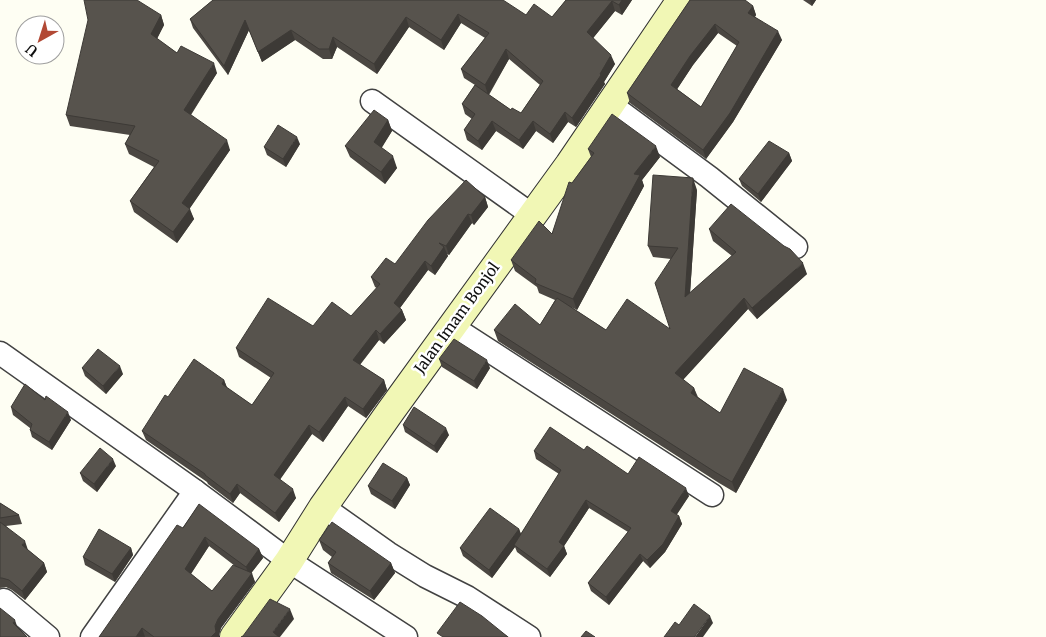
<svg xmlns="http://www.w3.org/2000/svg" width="1046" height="637" viewBox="0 0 1046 637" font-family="Merriweather,serif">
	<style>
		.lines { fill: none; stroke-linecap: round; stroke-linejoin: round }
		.minor-casing { stroke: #424242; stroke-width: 25 }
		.secondary-casing { stroke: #313131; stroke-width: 30 }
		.minor { stroke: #fff; stroke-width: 22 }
		.secondary { stroke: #f1f7b5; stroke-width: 28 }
		.wall { fill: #4b4742; fill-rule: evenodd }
		.shaded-wall { fill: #3d3a36 }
		.building { fill: #57534d; stroke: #3d3a36; fill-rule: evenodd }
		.labels { text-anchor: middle; stroke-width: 5; stroke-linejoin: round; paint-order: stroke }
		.street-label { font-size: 15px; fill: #0f0f0f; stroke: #fff }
	</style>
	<rect width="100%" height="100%" fill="#fefef3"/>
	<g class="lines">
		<g class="minor-casing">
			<g id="minor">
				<path d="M 372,101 L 532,215"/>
				<path d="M 610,104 L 709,177 L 796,247"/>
				<path d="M 451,326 L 712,495"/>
				<path d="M 0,353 L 195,491 L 289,561 L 406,637"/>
				<path d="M 323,507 L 388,553 L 425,576 L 467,597 L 529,637"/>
				<path d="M 4,600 L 48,637"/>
				<path d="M 92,637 L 195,491"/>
			</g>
		</g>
		<g class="secondary-casing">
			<path id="secondary" d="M 234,637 L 289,561 L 323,507 L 390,412 L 569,165 L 681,0"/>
		</g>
		<use href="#minor" class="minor"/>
		<use href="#secondary" class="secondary"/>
	</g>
	<g class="wall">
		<path d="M 213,0 L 552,17 L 566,0 L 632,0 L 622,15 L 615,11 L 593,38 L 615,64 L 604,82 L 605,84 L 576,127 L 568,122 L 553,143 L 536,131 L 523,149 L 496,131 L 482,150 L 467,140 L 464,130 L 472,119 L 465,114 L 462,104 L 475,85 L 464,78 L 461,69 L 485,38 L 461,23 L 444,50 L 409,27 L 377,74 L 337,47 L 332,59 L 323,59 L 295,40 L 262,62 L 249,30 L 228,75 L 193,28 L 190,19 ZM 509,59 L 540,85 L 521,113 L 511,110 L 489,95 Z"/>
		<path d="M 690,0 L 753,6 L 756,15 L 755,17 L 782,40 L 733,122 L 706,159 L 630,103 L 627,93 ZM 718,33 L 737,46 L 701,107 L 677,89 L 693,65 Z"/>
		<path d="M 803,0 L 816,0 L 812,6 Z"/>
		<path d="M 161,15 L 164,25 L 157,39 L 177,53 L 217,73 L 191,115 L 230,150 L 189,209 L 194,219 L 177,243 L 134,212 L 130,201 L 154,167 L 129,154 L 125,144 L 130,135 L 70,126 L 66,115 Z"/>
		<path d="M 388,120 L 392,131 L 381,148 L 397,168 L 385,184 L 350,157 L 345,146 Z"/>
		<path d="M 300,144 L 286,167 L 267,155 L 264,147 Z"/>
		<path d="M 588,149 L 660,157 L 642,180 L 644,186 L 577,310 L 571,307 L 606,330 L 670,329 L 671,259 L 653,257 L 648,246 L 697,190 L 690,293 L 732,256 L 713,241 L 709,229 L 807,274 L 757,319 L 748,309 L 683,380 L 694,388 L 698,397 L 720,413 L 787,400 L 736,493 L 719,483 L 498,341 L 494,330 L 540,325 L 555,300 L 539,293 L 537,287 L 515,271 L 511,260 L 552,234 L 572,183 L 591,157 Z"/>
		<path d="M 789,153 L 792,161 L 761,202 L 742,186 L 739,179 Z"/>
		<path d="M 485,197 L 488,207 L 474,225 L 472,223 L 449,255 L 447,254 L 448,256 L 435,275 L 428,270 L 400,308 L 402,310 L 406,320 L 384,344 L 379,340 L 360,365 L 384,380 L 387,390 L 366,418 L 348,406 L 323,442 L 312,434 L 280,479 L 296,498 L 279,522 L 240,493 L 233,503 L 208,484 L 207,482 L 146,440 L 142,431 L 168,397 L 224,380 L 227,388 L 252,405 L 271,378 L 239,357 L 236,348 L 351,316 L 377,288 L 375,287 L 371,277 L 395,264 Z"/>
		<path d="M 439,359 L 490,368 L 477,389 L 442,367 Z"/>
		<path d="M 82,368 L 123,374 L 106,394 L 85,376 Z"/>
		<path d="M 11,407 L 71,420 L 52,450 L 32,437 L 30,430 L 30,428 L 13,415 Z"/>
		<path d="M 403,425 L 449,435 L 437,453 L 405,432 Z"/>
		<path d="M 584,450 L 628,474 L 689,496 L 676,515 L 679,516 L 682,524 L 665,552 L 650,568 L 643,561 L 609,605 L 591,591 L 588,583 L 628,532 L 589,508 L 564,546 L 567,554 L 550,577 L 517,552 L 515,547 L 492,578 L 463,556 L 460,548 L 519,529 L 521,534 L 559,474 L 536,459 L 534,451 Z"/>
		<path d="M 116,466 L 97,492 L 83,481 L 80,473 Z"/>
		<path d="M 407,478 L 410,485 L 395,509 L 371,494 L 368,486 Z"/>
		<path d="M 0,503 L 19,515 L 22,524 L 6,526 L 28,550 L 44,563 L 47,572 L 25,600 L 12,590 L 6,587 L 0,588 Z"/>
		<path d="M 183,528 L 259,549 L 263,558 L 251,573 L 255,582 L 221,628 L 219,635 L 219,637 L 99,637 ZM 209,546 L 235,566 L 212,591 L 191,574 Z"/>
		<path d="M 319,540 L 391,563 L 395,573 L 374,600 L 331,573 L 328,563 L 332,557 L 323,550 Z"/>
		<path d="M 131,548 L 133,555 L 115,582 L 85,565 L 83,557 Z"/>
	</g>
	<g class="shaded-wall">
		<path d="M 622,0 L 632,0 L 622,15 L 619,5 Z"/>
		<path d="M 810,0 L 816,0 L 812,6 Z"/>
		<path d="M 612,1 L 615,11 L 590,42 L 587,32 Z"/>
		<path d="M 753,6 L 756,15 L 751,22 L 748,13 Z"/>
		<path d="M 458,14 L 461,23 L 444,50 L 441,40 Z"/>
		<path d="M 161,15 L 164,25 L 154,44 L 151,34 Z"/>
		<path d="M 406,17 L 409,27 L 377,74 L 374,64 Z"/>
		<path d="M 245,20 L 249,30 L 228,75 L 224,66 Z"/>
		<path d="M 715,24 L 718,33 L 693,65 L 674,94 L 671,85 L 690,56 Z"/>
		<path d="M 291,30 L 295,40 L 262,62 L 258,52 Z"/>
		<path d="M 778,31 L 782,40 L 733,122 L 706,159 L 703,150 Z"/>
		<path d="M 333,37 L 337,47 L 332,59 L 329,49 Z"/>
		<path d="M 506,49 L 509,59 L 488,95 L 485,85 Z"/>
		<path d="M 611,55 L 615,64 L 604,82 L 605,84 L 576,127 L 572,118 Z"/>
		<path d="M 214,63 L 217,73 L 187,120 L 184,110 Z"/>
		<path d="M 565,112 L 568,122 L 553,143 L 550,134 Z"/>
		<path d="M 388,120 L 392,131 L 378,154 L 374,142 Z"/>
		<path d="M 492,121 L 496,131 L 482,150 L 478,141 Z"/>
		<path d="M 533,121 L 536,131 L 523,149 L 519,140 Z"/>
		<path d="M 297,137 L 300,144 L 286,167 L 283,159 Z"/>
		<path d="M 227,140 L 230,150 L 186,214 L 182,203 Z"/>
		<path d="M 656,146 L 660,157 L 642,180 L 644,186 L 577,310 L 573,299 L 634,174 Z"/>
		<path d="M 789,153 L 792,161 L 761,202 L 758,194 Z"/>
		<path d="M 393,156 L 397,168 L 385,184 L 381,172 Z"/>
		<path d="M 693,178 L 697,190 L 689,309 L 685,297 Z"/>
		<path d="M 485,197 L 488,207 L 474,225 L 471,215 Z"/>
		<path d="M 190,209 L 194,219 L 177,243 L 173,232 Z"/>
		<path d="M 468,214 L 472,223 L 449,255 L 446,246 Z"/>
		<path d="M 444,247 L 448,256 L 435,275 L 431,266 Z"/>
		<path d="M 425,261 L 428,270 L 397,312 L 394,303 Z"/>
		<path d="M 803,263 L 807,274 L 757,319 L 752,308 Z"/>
		<path d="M 744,298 L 748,309 L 679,384 L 675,373 Z"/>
		<path d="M 402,310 L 406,320 L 384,344 L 380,334 Z"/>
		<path d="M 376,330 L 379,340 L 356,369 L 353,360 Z"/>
		<path d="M 487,360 L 490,368 L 477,389 L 474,381 Z"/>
		<path d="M 120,366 L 123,374 L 106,394 L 103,386 Z"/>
		<path d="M 224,380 L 228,390 L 222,384 Z"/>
		<path d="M 384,380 L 387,390 L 366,418 L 363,409 Z"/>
		<path d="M 694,388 L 698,400 L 691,393 Z"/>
		<path d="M 783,389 L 787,400 L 736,493 L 732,482 Z"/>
		<path d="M 345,397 L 348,406 L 323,442 L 319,432 Z"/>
		<path d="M 68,412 L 71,420 L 52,450 L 49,442 Z"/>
		<path d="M 309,425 L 312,434 L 277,484 L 274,475 Z"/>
		<path d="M 446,428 L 449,435 L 437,453 L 434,446 Z"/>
		<path d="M 113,459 L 116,466 L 97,492 L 94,484 Z"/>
		<path d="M 407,478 L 410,485 L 395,509 L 392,501 Z"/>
		<path d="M 237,484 L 240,493 L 233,503 L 230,494 Z"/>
		<path d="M 686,488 L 689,496 L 674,519 L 671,511 Z"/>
		<path d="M 293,489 L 296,498 L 279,522 L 275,513 Z"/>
		<path d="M 586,500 L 589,508 L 564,546 L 567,554 L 550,577 L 547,569 L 559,542 Z"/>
		<path d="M 679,516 L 682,524 L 665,552 L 650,568 L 647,560 Z"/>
		<path d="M 519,529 L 522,537 L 514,545 L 515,547 L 492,578 L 489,570 Z"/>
		<path d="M 205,537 L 209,546 L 188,578 L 185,569 Z"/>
		<path d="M 25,541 L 28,550 L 25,554 L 22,545 Z"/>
		<path d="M 131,548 L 133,555 L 115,582 L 112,574 Z"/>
		<path d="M 259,549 L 263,558 L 249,576 L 246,567 Z"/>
		<path d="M 640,554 L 643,561 L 609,605 L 606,597 Z"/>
		<path d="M 44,563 L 47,572 L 25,600 L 22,591 Z"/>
		<path d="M 391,563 L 395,573 L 374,600 L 370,591 Z"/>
		<path d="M 252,573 L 255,582 L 221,628 L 219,635 L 219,637 L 211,637 L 218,619 Z"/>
		<path d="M 290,609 L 294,619 L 280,637 L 275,637 L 273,632 Z"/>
		<path d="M 710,616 L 713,623 L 703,637 L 695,637 Z"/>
		<path d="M 15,620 L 18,629 L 13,623 Z"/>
		<path d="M 142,628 L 145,637 L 136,637 Z"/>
	</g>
	<g class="building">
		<path d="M 84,0 L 137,0 L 161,15 L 151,34 L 177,53 L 181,46 L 214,63 L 184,110 L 227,140 L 182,203 L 190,209 L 173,232 L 130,201 L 159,161 L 125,144 L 135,126 L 66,115 L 88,20 Z"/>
		<path d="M 213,0 L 503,0 L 526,15 L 534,4 L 552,17 L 566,0 L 622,0 L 619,5 L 612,1 L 587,32 L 611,55 L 600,74 L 601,75 L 572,118 L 565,112 L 550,134 L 533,121 L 519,140 L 492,121 L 478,141 L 464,130 L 475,114 L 462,104 L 475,85 L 511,110 L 512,108 L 521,113 L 543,81 L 506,49 L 485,85 L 461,69 L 489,33 L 458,14 L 441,40 L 406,17 L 374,64 L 333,37 L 329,49 L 319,49 L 291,30 L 258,52 L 245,20 L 224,66 L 190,19 Z"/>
		<path d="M 690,0 L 745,0 L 753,6 L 748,13 L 778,31 L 730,113 L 703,150 L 627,93 ZM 715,24 L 739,42 L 701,107 L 671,85 L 690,56 Z"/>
		<path d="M 374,110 L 388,120 L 374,142 L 393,156 L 381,172 L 345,146 Z"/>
		<path d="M 612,114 L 656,146 L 634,174 L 640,175 L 573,299 L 535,283 L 536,279 L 511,260 L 539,221 L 552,234 L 569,182 L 572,183 L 594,153 L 588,149 Z"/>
		<path d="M 278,125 L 297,137 L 283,159 L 264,147 Z"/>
		<path d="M 769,141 L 789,153 L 758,194 L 739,179 Z"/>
		<path d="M 653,175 L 693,178 L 685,297 L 736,252 L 709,229 L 731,204 L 784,246 L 790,249 L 803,263 L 752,308 L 744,298 L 675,373 L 694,388 L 691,393 L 720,413 L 744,368 L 783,389 L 732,482 L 715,472 L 494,330 L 515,304 L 540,325 L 557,298 L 606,330 L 627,299 L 670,329 L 655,283 L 678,248 L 648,246 Z"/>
		<path d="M 466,180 L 485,197 L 471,215 L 468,214 L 446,246 L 439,243 L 444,247 L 431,266 L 425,261 L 394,303 L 402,310 L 380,334 L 376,330 L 353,360 L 384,380 L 363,409 L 345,397 L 319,432 L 309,425 L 274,475 L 293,489 L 275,513 L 237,484 L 230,494 L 205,475 L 205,474 L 142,431 L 165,395 L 168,397 L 194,359 L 224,380 L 222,384 L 252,405 L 274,373 L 236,348 L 268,298 L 313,326 L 332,302 L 351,316 L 380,284 L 371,277 L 386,258 L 395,264 L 428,220 Z"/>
		<path d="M 454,339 L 487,360 L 474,381 L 439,359 Z"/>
		<path d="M 98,349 L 120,366 L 103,386 L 82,368 Z"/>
		<path d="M 25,384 L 45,400 L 46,396 L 68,412 L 49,442 L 30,430 L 32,424 L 11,407 Z"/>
		<path d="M 414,407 L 446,428 L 434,446 L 403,425 Z"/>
		<path d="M 550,427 L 584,450 L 587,446 L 628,474 L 639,457 L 686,488 L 671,511 L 679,516 L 663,544 L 647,560 L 640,554 L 606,597 L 588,583 L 631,528 L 586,500 L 559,542 L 564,546 L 547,569 L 514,545 L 561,470 L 534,451 Z"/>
		<path d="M 100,448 L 113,459 L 94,484 L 80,473 Z"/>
		<path d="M 383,463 L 407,478 L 392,501 L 368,486 Z"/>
		<path d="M 0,503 L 19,515 L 0,518 Z"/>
		<path d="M 199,504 L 259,549 L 246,567 L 205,537 L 185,569 L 212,591 L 233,565 L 252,573 L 218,619 L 215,626 L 216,632 L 211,637 L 154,637 L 142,628 L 136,637 L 99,637 L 177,525 L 183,528 Z"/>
		<path d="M 490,508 L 519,529 L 489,570 L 460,548 Z"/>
		<path d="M 0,522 L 25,541 L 22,545 L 44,563 L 22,591 L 9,580 L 2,578 L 0,578 Z"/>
		<path d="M 332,522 L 391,563 L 370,591 L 328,563 L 336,552 L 319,540 Z"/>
		<path d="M 99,529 L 131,548 L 112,574 L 83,557 Z"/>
		<path d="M 270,599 L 290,609 L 273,632 L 279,637 L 241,637 L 243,636 Z"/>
		<path d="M 460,602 L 482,616 L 508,637 L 443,637 L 437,633 Z"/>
		<path d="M 694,604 L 710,616 L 695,636 L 695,637 L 664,637 L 675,622 L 679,625 Z"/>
		<path d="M 0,608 L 15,620 L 13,623 L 27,637 L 0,637 Z"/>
		<path d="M 586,631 L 595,637 L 581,637 Z"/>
	</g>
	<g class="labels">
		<g class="street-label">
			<text transform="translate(457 318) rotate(-54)" y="5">Jalan Imam Bonjol</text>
		</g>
	</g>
	<g transform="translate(40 40) rotate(219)"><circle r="24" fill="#ffffff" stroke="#9f9f9f"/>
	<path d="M0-4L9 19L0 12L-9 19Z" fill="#b24935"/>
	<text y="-8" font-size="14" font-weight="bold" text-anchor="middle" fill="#0f0f0f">U</text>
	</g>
</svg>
